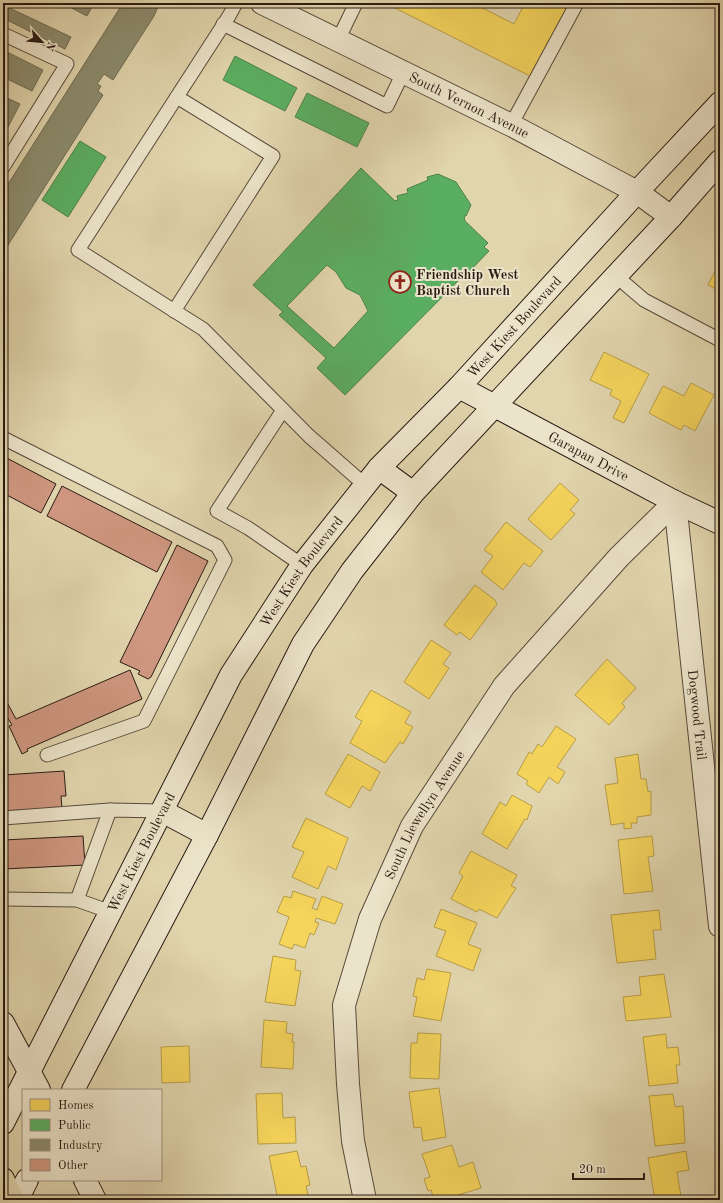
<svg xmlns="http://www.w3.org/2000/svg" width="723" height="1203" viewBox="0 0 723 1203" font-family="'Old Standard TT',serif">
	<style>
		.homes { fill: #f6d55c; stroke: #b89d46 }
		.public { fill: #5aae61; stroke: #4b8249; fill-rule: evenodd }
		.industry { fill: #8c8c6e; stroke: #6e6a52 }
		.building { fill: #cf9780; stroke: #291a12 }
		.lines { fill: none; stroke-linecap: round; stroke-linejoin: round }
		.lane-casing { stroke: #574939; stroke-width: 15 }
		.street-casing { stroke: #574939; stroke-width: 24 }
		.secondary-casing { stroke: #291a12; stroke-width: 24 }
		.highway-casing { stroke: #291a12; stroke-width: 24 }
		.lane { stroke: #ece4ca; stroke-width: 13 }
		.street { stroke: #ece4ca; stroke-width: 22 }
		.secondary { stroke: #ece4ca; stroke-width: 22 }
		.highway { stroke: #e1d5ad; stroke-width: 22 }
		.labels { text-anchor: middle; stroke-width: 4; stroke-linejoin: round; paint-order: stroke }
		.street-label { font-size: 14px; fill: #291a12; stroke: #ece4ca }
		.poi-label { font-size: 14px; font-weight: bold; fill: #291a12; stroke: #ece4ca; text-anchor: start }
	</style>
	<rect width="100%" height="100%" fill="#e1d5ad"/>
	<filter id="stains"><feTurbulence type="fractalNoise" baseFrequency=".005" numOctaves="4"/><feColorMatrix values="0 0 0 0 .2 0 0 0 0 .09 0 0 0 0 .02 0 0 0 .5 -.17"/></filter>
	<radialGradient id="worn" r=".72"><stop offset=".6" stop-color="#630" stop-opacity="0"/><stop offset="1" stop-color="#630" stop-opacity=".3"/></radialGradient>
	<g class="homes">
		<path d="M 385,3 L 473,3 L 514,24 L 525,3 L 569,3 L 532,77 Z"/>
		<path d="M 720,261 L 720,291 L 708,285 Z"/>
		<path d="M 604,352 L 649,374 L 624,423 L 613,418 L 621,401 L 610,395 L 612,390 L 590,380 Z"/>
		<path d="M 691,383 L 714,395 L 695,431 L 684,425 L 681,430 L 649,413 L 663,386 L 684,396 Z"/>
		<path d="M 720,425 L 720,438 L 715,435 Z"/>
		<path d="M 560,483 L 579,500 L 570,510 L 575,514 L 551,540 L 528,519 Z"/>
		<path d="M 506,522 L 543,551 L 530,567 L 524,563 L 503,590 L 481,572 L 493,556 L 484,550 Z"/>
		<path d="M 475,585 L 495,600 L 497,604 L 470,640 L 460,632 L 457,635 L 444,625 Z"/>
		<path d="M 431,640 L 451,653 L 443,664 L 449,668 L 429,699 L 404,682 Z"/>
		<path d="M 607,659 L 636,688 L 622,703 L 625,707 L 609,725 L 575,695 Z"/>
		<path d="M 371,690 L 411,712 L 405,723 L 413,727 L 403,744 L 400,742 L 385,763 L 350,743 L 362,721 L 355,717 Z"/>
		<path d="M 556,726 L 576,739 L 557,767 L 565,772 L 558,784 L 549,777 L 539,793 L 526,784 L 528,781 L 517,774 L 529,752 L 532,754 L 538,744 L 542,747 Z"/>
		<path d="M 348,754 L 380,772 L 370,791 L 362,786 L 350,808 L 325,794 Z"/>
		<path d="M 638,754 L 641,779 L 646,779 L 648,792 L 651,791 L 651,815 L 637,817 L 637,823 L 631,823 L 632,828 L 624,829 L 624,823 L 611,825 L 605,785 L 618,783 L 615,758 Z"/>
		<path d="M 512,795 L 532,806 L 527,820 L 525,819 L 507,849 L 482,834 L 500,802 L 506,806 Z"/>
		<path d="M 306,818 L 348,838 L 336,870 L 328,866 L 318,889 L 292,877 L 304,852 L 292,847 Z"/>
		<path d="M 652,836 L 654,856 L 648,857 L 653,891 L 624,894 L 618,840 Z"/>
		<path d="M 471,851 L 517,875 L 511,886 L 516,888 L 497,918 L 479,909 L 477,912 L 451,899 L 463,876 L 459,873 Z"/>
		<path d="M 293,891 L 316,899 L 312,908 L 317,910 L 322,896 L 343,904 L 335,924 L 316,918 L 315,922 L 319,923 L 314,935 L 310,933 L 305,948 L 294,944 L 292,949 L 279,944 L 289,917 L 277,912 L 284,896 L 291,898 Z"/>
		<path d="M 441,909 L 477,923 L 468,944 L 481,949 L 473,971 L 436,956 L 446,931 L 434,927 Z"/>
		<path d="M 659,910 L 661,930 L 653,930 L 656,959 L 617,963 L 611,915 Z"/>
		<path d="M 273,956 L 296,960 L 295,970 L 301,971 L 295,1006 L 265,1002 Z"/>
		<path d="M 427,969 L 451,973 L 441,1021 L 413,1016 L 417,997 L 413,996 L 417,978 L 424,980 Z"/>
		<path d="M 664,974 L 671,1017 L 626,1021 L 623,997 L 641,995 L 639,977 Z"/>
		<path d="M 264,1020 L 287,1022 L 286,1033 L 293,1034 L 292,1042 L 294,1042 L 293,1069 L 261,1067 Z"/>
		<path d="M 418,1033 L 441,1034 L 439,1079 L 410,1078 L 411,1043 L 417,1043 Z"/>
		<path d="M 666,1034 L 667,1048 L 678,1047 L 680,1065 L 676,1065 L 678,1083 L 649,1086 L 643,1037 Z"/>
		<path d="M 189,1046 L 190,1082 L 162,1083 L 161,1047 Z"/>
		<path d="M 439,1088 L 446,1137 L 423,1141 L 421,1127 L 414,1128 L 409,1092 Z"/>
		<path d="M 282,1093 L 283,1118 L 295,1117 L 296,1143 L 258,1144 L 256,1094 Z"/>
		<path d="M 673,1094 L 675,1107 L 683,1106 L 685,1143 L 655,1146 L 649,1096 Z"/>
		<path d="M 452,1145 L 459,1167 L 473,1162 L 481,1188 L 442,1200 L 434,1200 L 431,1190 L 428,1191 L 424,1179 L 430,1177 L 422,1154 Z"/>
		<path d="M 297,1151 L 301,1167 L 306,1166 L 310,1185 L 306,1186 L 309,1200 L 278,1200 L 269,1156 Z"/>
		<path d="M 686,1151 L 689,1170 L 677,1172 L 681,1196 L 655,1200 L 648,1158 Z"/>
		<path d="M 484,1196 L 486,1200 L 477,1200 Z"/>
	</g>
	<g class="public">
		<path d="M 235,56 L 297,88 L 285,111 L 223,80 Z"/>
		<path d="M 307,93 L 369,123 L 357,147 L 295,117 Z"/>
		<path d="M 80,141 L 106,157 L 68,217 L 42,200 Z"/>
		<path d="M 361,168 L 395,201 L 398,200 L 397,196 L 408,193 L 407,189 L 428,180 L 427,177 L 438,174 L 456,182 L 471,205 L 466,216 L 464,216 L 465,221 L 488,243 L 484,247 L 489,251 L 467,274 L 464,270 L 457,277 L 459,280 L 345,395 L 317,368 L 326,358 L 279,315 L 283,312 L 253,285 ZM 327,265 L 336,272 L 346,288 L 360,295 L 368,311 L 334,348 L 287,306 Z"/>
	</g>
	<g class="industry">
		<path d="M 62,3 L 90,3 L 93,5 L 87,16 Z"/>
		<path d="M 123,3 L 156,3 L 158,7 L 154,16 L 113,80 L 104,74 L 97,84 L 101,86 L 98,91 L 103,95 L 3,253 L 3,192 Z"/>
		<path d="M 3,5 L 71,37 L 65,49 L 3,18 Z"/>
		<path d="M 3,50 L 43,70 L 32,91 L 3,77 Z"/>
		<path d="M 3,96 L 20,104 L 7,129 L 3,126 Z"/>
	</g>
	<g class="building">
		<path d="M 3,456 L 56,484 L 41,513 L 3,493 Z"/>
		<path d="M 62,486 L 172,542 L 157,572 L 47,516 Z"/>
		<path d="M 177,545 L 208,561 L 151,677 L 148,679 L 138,674 L 140,671 L 120,662 Z"/>
		<path d="M 130,670 L 142,699 L 27,749 L 28,751 L 22,754 L 9,726 L 12,725 L 7,717 L 3,720 L 3,695 L 16,719 Z"/>
		<path d="M 64,771 L 66,796 L 61,796 L 62,808 L 3,811 L 3,775 Z"/>
		<path d="M 83,836 L 85,865 L 3,869 L 3,840 Z"/>
	</g>
	<g class="lines">
		<g class="lane-casing">
			<g id="lane">
				<path d="M 236,3 L 229,16 L 78,250 L 203,329 L 309,436 L 365,485"/>
				<path d="M 223,24 L 387,106 L 403,73"/>
				<path d="M 3,34 L 67,64 L 3,167"/>
				<path d="M 338,40 L 356,3"/>
				<path d="M 511,125 L 577,3"/>
				<path d="M 616,276 L 644,300 L 720,340"/>
				<path d="M 174,311 L 273,156 L 177,97"/>
				<path d="M 283,410 L 217,511 L 248,528 L 302,565"/>
				<path d="M 3,438 L 217,546 L 225,560 L 144,721 L 47,755"/>
				<path d="M 3,818 L 110,810 L 162,811"/>
				<path d="M 3,899 L 77,900 L 111,912"/>
				<path d="M 77,900 L 110,810"/>
			</g>
		</g>
		<g class="street-casing">
			<g id="street">
				<path id="s1" d="M 262,3 L 511,125 L 637,192 L 671,217"/>
				<path id="s2" d="M 675,502 L 720,926"/>
				<path id="s3" d="M 365,1200 L 353,1141 L 348,1084 L 344,1005 L 370,919 L 412,826 L 504,686 L 619,557 L 675,502"/>
			</g>
		</g>
		<g class="secondary-casing">
			<g id="secondary">
				<path id="s4" d="M 459,387 L 675,502 L 720,523"/>
				<path d="M 379,468 L 413,493"/>
				<path d="M 162,811 L 207,835"/>
				<path d="M 3,1023 L 39,1090"/>
				<path d="M 73,1090 L 207,835 L 303,644 L 352,571 L 413,493 L 671,217 L 720,161"/>
				<path id="s5" d="M 3,1123 L 231,675 L 302,565 L 379,468 L 459,387 L 637,192 L 720,103"/>
				<path d="M 85,1180 L 95,1200"/>
				<path d="M 17,1200 L 27,1180"/>
			</g>
		</g>
		<g class="highway-casing">
			<path id="highway" d="M 3,1179 L 13,1200"/>
		</g>
		<use href="#lane" class="lane"/>
		<use href="#street" class="street"/>
		<use href="#secondary" class="secondary"/>
		<use href="#highway" class="highway"/>
	</g>
	<defs>
		<g id="church-ring" transform="scale(1.15)"><circle r="9.5" fill="#ece4ca" stroke="#8f2418" stroke-width="1.5"/><path d="M-1.2-6h2.4v3.5h3.3v2.4h-3.3V6h-2.4V-.1h-3.3v-2.4h3.3Z" fill="#8f2418"/></g>
	</defs>
	<g fill-rule="evenodd">
		<use href="#church-ring" x="400" y="282"/>
	</g>
	<g class="labels">
		<g class="street-label">
			<text dy="5" stroke="none"><textPath href="#s1" startOffset="231">South Vernon Avenue</textPath></text>
			<text dy="5" stroke="none"><textPath href="#s5" startOffset="953">West Kiest Boulevard</textPath></text>
			<text dy="5" stroke="none"><textPath href="#s4" startOffset="147">Garapan Drive</textPath></text>
			<text dy="5" stroke="none"><textPath href="#s5" startOffset="628">West Kiest Boulevard</textPath></text>
			<text dy="5" stroke="none"><textPath href="#s2" startOffset="214">Dogwood Trail</textPath></text>
			<text dy="5" stroke="none"><textPath href="#s3" startOffset="404">South Llewellyn Avenue</textPath></text>
			<text dy="5" stroke="none"><textPath href="#s5" startOffset="304">West Kiest Boulevard</textPath></text>
		</g>
		<g class="poi-label">
			<text x="416" y="279">Friendship West<tspan x="416" dy="16">Baptist Church</tspan></text>
		</g>
	</g>
	<rect width="723" height="1203" fill="none" stroke="#e1d5ad" stroke-width="16"/>
	<rect x="4" y="4" width="715" height="1195" fill="none" stroke="#291a12" stroke-width="2"/>
	<rect x="8" y="8" width="707" height="1187" fill="none" stroke="#291a12"/>
	<rect x="22" y="1089" width="140" height="92" fill="#ece4ca" stroke="#9e9380"/>
	<rect x="30" y="1099" width="20" height="12" fill="#f6d55c" stroke="#9e9380"/>
	<text x="58" y="1109" font-size="12" fill="#291a12">Homes</text>
	<rect x="30" y="1119" width="20" height="12" fill="#5aae61" stroke="#9e9380"/>
	<text x="58" y="1129" font-size="12" fill="#291a12">Public</text>
	<rect x="30" y="1139" width="20" height="12" fill="#8c8c6e" stroke="#9e9380"/>
	<text x="58" y="1149" font-size="12" fill="#291a12">Industry</text>
	<rect x="30" y="1159" width="20" height="12" fill="#cf9780" stroke="#9e9380"/>
	<text x="58" y="1169" font-size="12" fill="#291a12">Other</text>
	<g transform="translate(42 42) rotate(117)" stroke="#ece4ca" stroke-width="3" paint-order="stroke">
	<path d="M0-3L7 15L0 10L-7 15Z" fill="#291a12"/>
	<text y="-6" font-size="11" font-weight="bold" text-anchor="middle" fill="#291a12">N</text>
	</g>
	<path d="M573 1173v6h71v-6" fill="none" stroke="#291a12" stroke-width="2"/>
	<text x="579" y="1173" font-size="12" fill="#291a12" stroke="#ece4ca" stroke-width="3" paint-order="stroke">20 m</text>
	<rect width="100%" height="100%" filter="url(#stains)"/>
	<rect width="100%" height="100%" fill="url(#worn)"/>
</svg>
